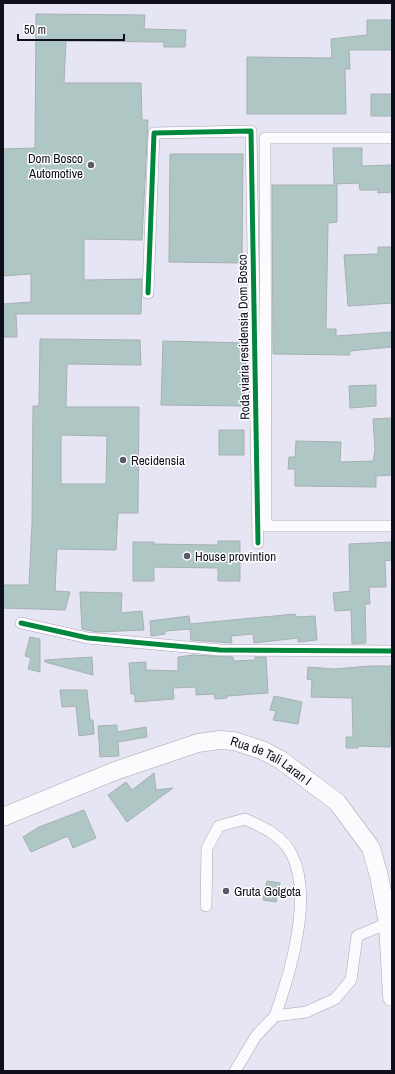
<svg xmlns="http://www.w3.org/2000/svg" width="395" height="1074" viewBox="0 0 395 1074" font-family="'Archivo Narrow',sans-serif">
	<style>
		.building { fill: #aec6c4; stroke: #a7b0b3; fill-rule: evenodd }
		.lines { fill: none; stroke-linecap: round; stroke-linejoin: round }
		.minor-casing { stroke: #a7a6b4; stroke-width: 12 }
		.primary-casing { stroke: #a7a6b4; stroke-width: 19 }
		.minor { stroke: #fbfbfd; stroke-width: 11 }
		.primary { stroke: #fbfbfd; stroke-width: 18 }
		.cycleway-casing { stroke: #fff; stroke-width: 8 }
		.cycleway { stroke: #00873e; stroke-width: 5 }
		.poi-dot { fill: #5a5968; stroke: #fff; stroke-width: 1.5 }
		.labels { text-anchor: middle; stroke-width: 3; stroke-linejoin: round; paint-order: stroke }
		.poi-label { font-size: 13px; fill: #0f0e1d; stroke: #fff; text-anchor: start }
		.street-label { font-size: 13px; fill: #0f0e1d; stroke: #fff }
	</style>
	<rect width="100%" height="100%" fill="#e6e5f4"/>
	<g class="building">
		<path d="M 36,14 L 145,15 L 144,29 L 186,30 L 185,47 L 164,47 L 164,42 L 66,41 L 64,83 L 141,83 L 142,120 L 148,120 L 142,240 L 84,239 L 84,280 L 142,279 L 141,314 L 16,314 L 17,337 L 3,337 L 3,304 L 31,302 L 31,274 L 3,276 L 3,149 L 35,148 Z"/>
		<path d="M 367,20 L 392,20 L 392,50 L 349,50 L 350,69 L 345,69 L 346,114 L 247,114 L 247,57 L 332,58 L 331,39 L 367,35 Z"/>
		<rect x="371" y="94" width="21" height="22"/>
		<path d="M 333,148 L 362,148 L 362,166 L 392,165 L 392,192 L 378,193 L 378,190 L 360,190 L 359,183 L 334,184 Z"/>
		<path d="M 170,154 L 243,154 L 242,263 L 169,262 Z"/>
		<path d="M 272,185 L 337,185 L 337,222 L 328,223 L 326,329 L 336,329 L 336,336 L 392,332 L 392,347 L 349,351 L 350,355 L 273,354 Z"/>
		<path d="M 378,247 L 392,247 L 392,303 L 348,306 L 344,255 L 378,254 Z"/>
		<path d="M 40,339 L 140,340 L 141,365 L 67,364 L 66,407 L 139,407 L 138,513 L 118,513 L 116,550 L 57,549 L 55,591 L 70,592 L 65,610 L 3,608 L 3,585 L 29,585 L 32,524 L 33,406 L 39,406 ZM 61,435 L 107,436 L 106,484 L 61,484 Z"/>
		<path d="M 163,341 L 246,343 L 244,406 L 161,405 Z"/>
		<path d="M 376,385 L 376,406 L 350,408 L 349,386 Z"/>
		<path d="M 392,418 L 392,475 L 376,476 L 376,487 L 295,486 L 295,469 L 288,469 L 289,457 L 295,457 L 296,441 L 341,442 L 340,462 L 373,461 L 375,451 L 373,419 Z"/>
		<rect x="219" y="430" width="25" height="25"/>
		<path d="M 218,541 L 240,541 L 240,581 L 218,581 L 218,568 L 154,567 L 154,581 L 133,581 L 133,542 L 154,542 L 154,544 L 218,545 Z"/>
		<path d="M 392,542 L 392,560 L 385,561 L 386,587 L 369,587 L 370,604 L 365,604 L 366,643 L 352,644 L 351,610 L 335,611 L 333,593 L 350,591 L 349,544 Z"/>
		<path d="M 80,592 L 122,593 L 121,613 L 142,611 L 144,630 L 97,632 L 82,629 Z"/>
		<path d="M 295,614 L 296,617 L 315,616 L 317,640 L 298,642 L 298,638 L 254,643 L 253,634 L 231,636 L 232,643 L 191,640 L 190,629 L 165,631 L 165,634 L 151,636 L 150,621 L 189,616 L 190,624 Z"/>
		<path d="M 30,637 L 40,639 L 40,672 L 28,669 L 31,658 L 25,656 Z"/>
		<path d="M 193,655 L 233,657 L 233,661 L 255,660 L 255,657 L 266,657 L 268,693 L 227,696 L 227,698 L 215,699 L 214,694 L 196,695 L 196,687 L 173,688 L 174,699 L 135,702 L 135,694 L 131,694 L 129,663 L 146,662 L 146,670 L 178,671 L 178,657 Z"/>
		<path d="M 92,657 L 93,675 L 45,662 L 45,660 Z"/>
		<path d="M 370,666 L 392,666 L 390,747 L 358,746 L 358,748 L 346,748 L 346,737 L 353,737 L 352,698 L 311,697 L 312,680 L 307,679 L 308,667 L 334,669 Z"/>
		<path d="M 60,690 L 87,690 L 90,720 L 93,720 L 94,734 L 79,736 L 76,706 L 62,707 Z"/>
		<path d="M 274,696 L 302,702 L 298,724 L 273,720 L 276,711 L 270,710 Z"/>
		<path d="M 117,725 L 117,732 L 146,727 L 147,737 L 118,742 L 119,756 L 100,757 L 98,726 Z"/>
		<path d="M 154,773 L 156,790 L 173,788 L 127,822 L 108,795 L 126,782 L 132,790 Z"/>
		<path d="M 84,810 L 96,838 L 73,848 L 68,836 L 31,852 L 23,837 L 39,827 Z"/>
		<path d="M 267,881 L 280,883 L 276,902 L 263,900 Z"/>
	</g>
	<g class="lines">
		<g class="minor-casing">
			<g id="minor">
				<path d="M 392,138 L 265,138 L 266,526 L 392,526"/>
				<path d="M 148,293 L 154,133 L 251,131 L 258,543"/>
				<path d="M 21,623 L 88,638 L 220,650 L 392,651"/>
				<path d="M 206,906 L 207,848 L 219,826 L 245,819 C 263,827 283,836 292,855 C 313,897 290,974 275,1016"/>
				<path d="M 235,1071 L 256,1036 L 275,1016 L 306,1012 L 335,999 L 351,980 L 357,936 L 388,923 L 390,919"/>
			</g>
		</g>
		<g class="primary-casing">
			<g id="primary">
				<path id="s1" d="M 3,817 L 115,771 L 198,743 L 220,740 L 234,741 L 262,750 L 281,760 L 337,802 L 371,848 L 379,876 L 388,923 L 392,997"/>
			</g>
		</g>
		<use href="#minor" class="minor"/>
		<use href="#primary" class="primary"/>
		<g class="cycleway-casing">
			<g id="cycleway">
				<path d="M 148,293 L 154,133 L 251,131 L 258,543"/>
				<path d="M 21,623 L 88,638 L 220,650 L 392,651"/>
			</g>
		</g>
		<use href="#cycleway" class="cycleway"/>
	</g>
	<g class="poi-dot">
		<circle cx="91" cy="165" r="4"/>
		<circle cx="123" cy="460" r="4"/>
		<circle cx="187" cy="556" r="4"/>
		<circle cx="226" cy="891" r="4"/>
	</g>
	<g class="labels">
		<g class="poi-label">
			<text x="83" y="163" text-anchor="end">Dom Bosco<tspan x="83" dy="15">Automotive</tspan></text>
			<text x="131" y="465">Recidensia</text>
			<text x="195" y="561">House provintion</text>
			<text x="234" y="896">Gruta Golgota</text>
		</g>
		<g class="street-label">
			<text transform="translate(243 337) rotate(-91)" y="5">Roda viaria residensia Dom Bosco</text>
			<text dy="5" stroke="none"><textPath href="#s1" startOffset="287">Rua de Tali Laran I</textPath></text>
		</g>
	</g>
	<rect width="395" height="1074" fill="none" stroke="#0f0e1d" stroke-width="8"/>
	<path d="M18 34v6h106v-6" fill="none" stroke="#0f0e1d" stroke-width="2"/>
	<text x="24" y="34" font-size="12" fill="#0f0e1d" stroke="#ffffff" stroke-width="3" paint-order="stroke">50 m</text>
</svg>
